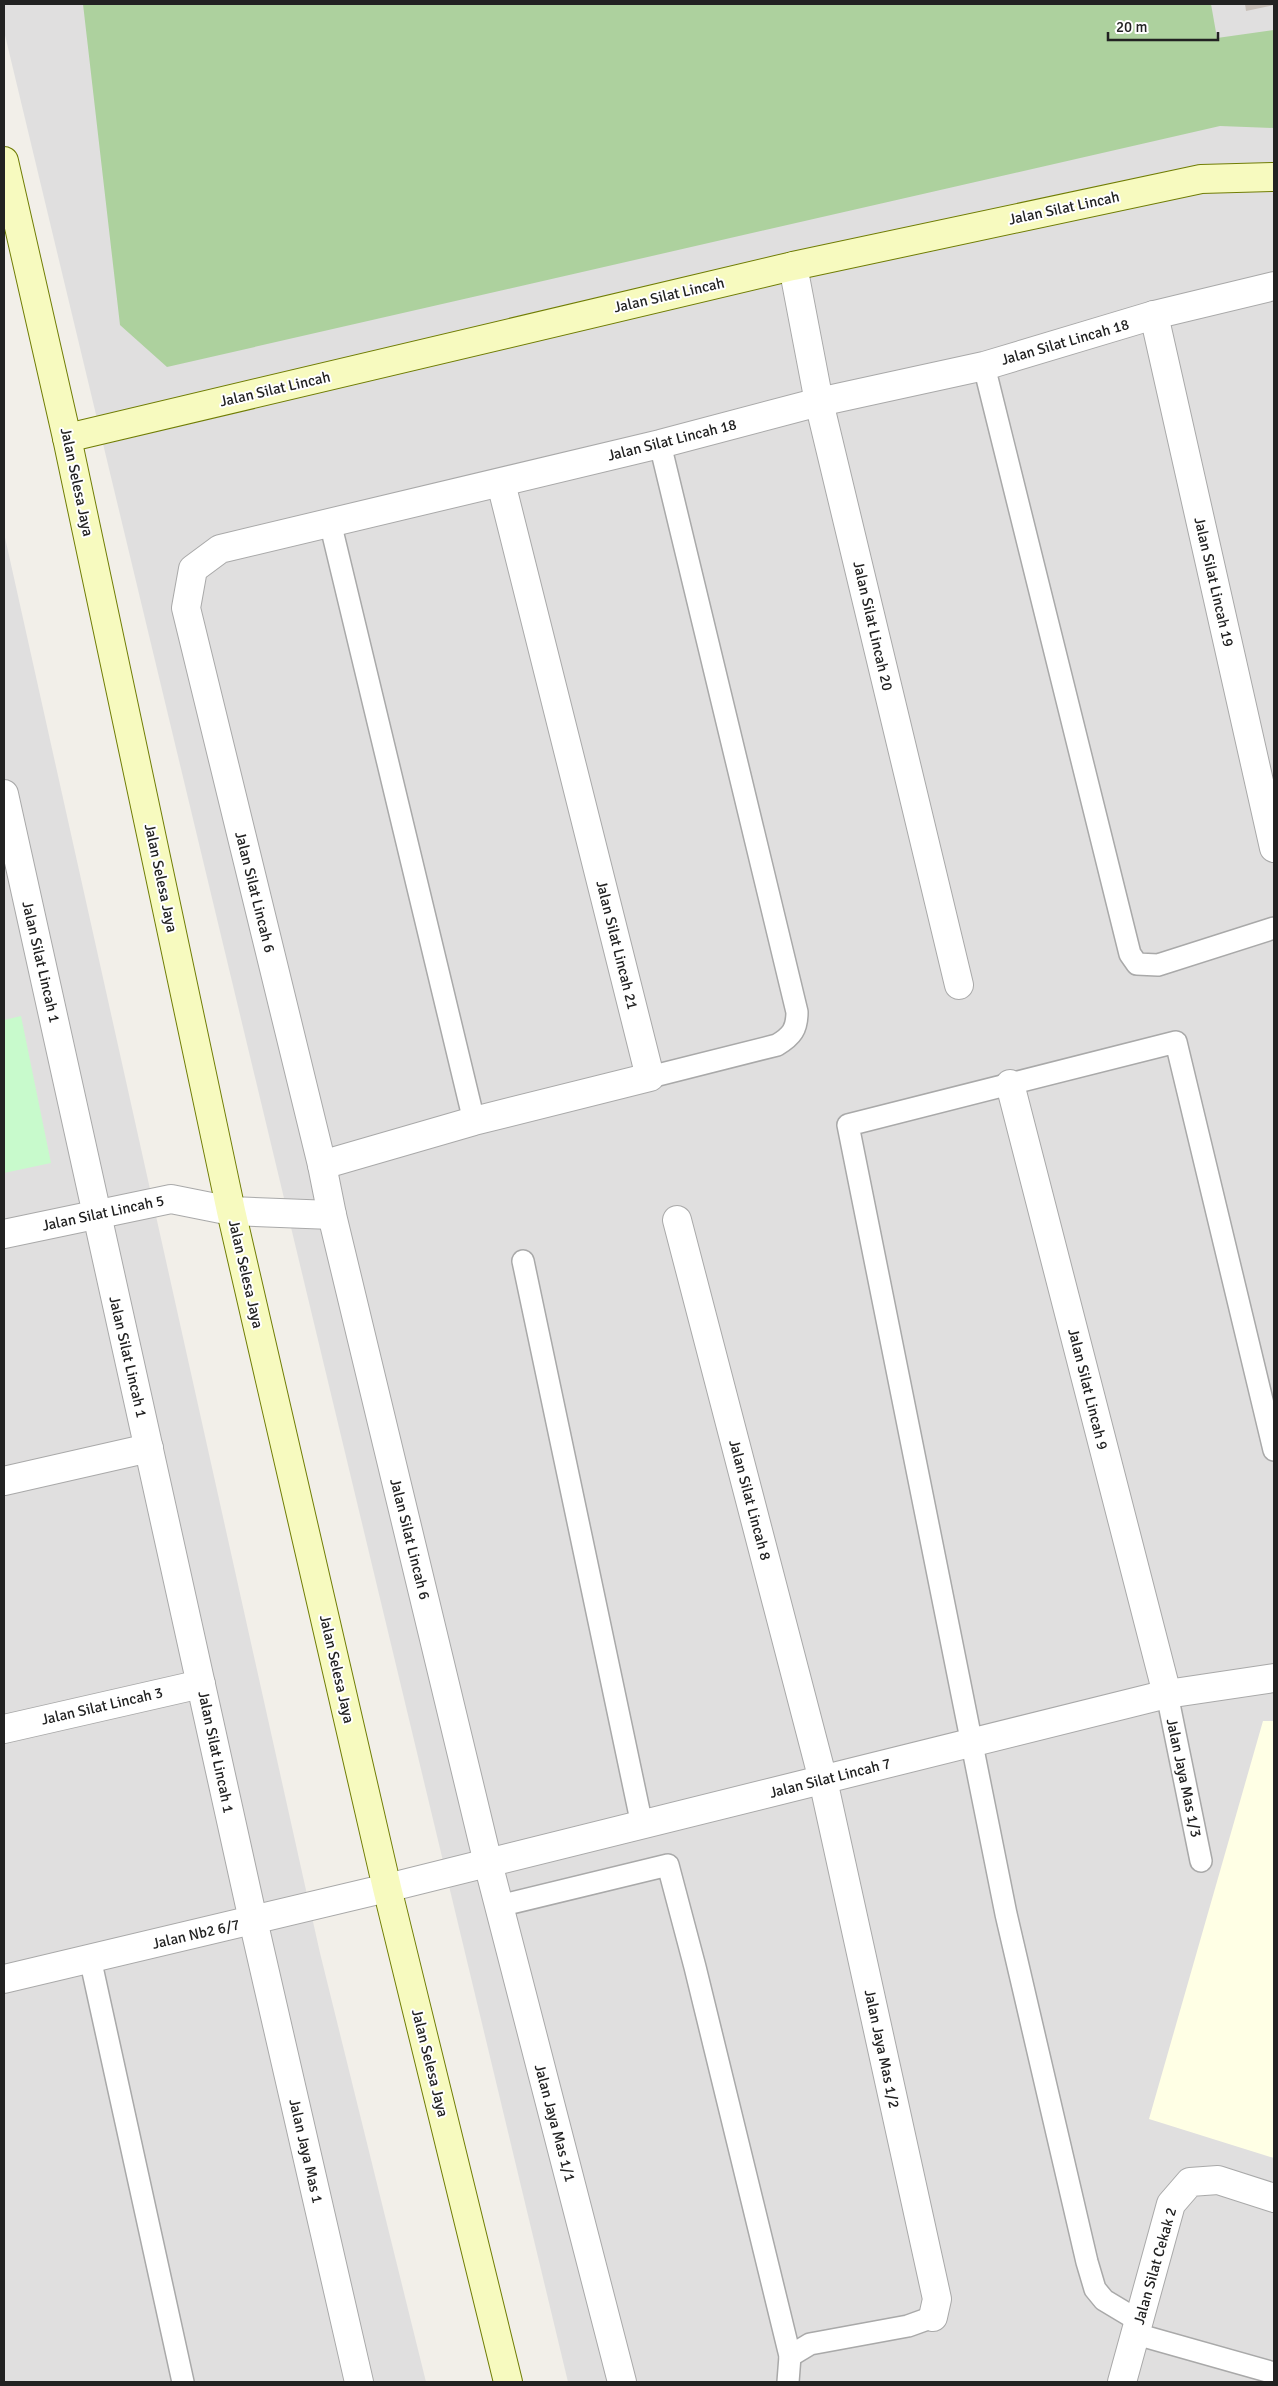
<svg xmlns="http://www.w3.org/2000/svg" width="1278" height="2386" viewBox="0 0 1278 2386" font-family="Signika,sans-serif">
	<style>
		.residential { fill: #e0dfdf }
		.education { fill: #ffffe5 }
		.forest { fill: #add19e }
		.park { fill: #c8facc }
		.building { fill: #c7bfb8 }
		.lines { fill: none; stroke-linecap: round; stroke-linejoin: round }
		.lane-casing { stroke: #a9a9a9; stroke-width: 24 }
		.street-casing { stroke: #a9a9a9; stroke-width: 30 }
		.secondary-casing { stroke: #707d05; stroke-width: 30 }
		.lane { stroke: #fff; stroke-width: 21 }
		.street { stroke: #fff; stroke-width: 28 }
		.secondary { stroke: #f7fabf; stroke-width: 28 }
		.labels { text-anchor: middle; stroke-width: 4; stroke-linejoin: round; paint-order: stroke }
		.street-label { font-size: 15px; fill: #222; stroke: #fff }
	</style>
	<rect width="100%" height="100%" fill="#f2efe9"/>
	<g class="residential">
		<path d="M 4,4 L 1274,4 L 1274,2382 L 568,2382 L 4,31 Z"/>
		<path d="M 4,533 L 320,1953 L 426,2382 L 4,2382 Z"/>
	</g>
	<path class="education" d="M 1263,1721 L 1274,1721 L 1274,2158 L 1149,2119 Z"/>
	<path class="forest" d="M 83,4 L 1211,4 L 1217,38 L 1274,30 L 1274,128 L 1220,126 L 167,367 L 120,325 Z"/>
	<path class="park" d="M 21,1016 L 51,1163 L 4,1173 L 4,1020 Z"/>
	<path class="building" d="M 1245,4 L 1274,4 L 1274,5 L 1246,11 Z"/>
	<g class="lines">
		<g class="lane-casing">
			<g id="lane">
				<path d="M 984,366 L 1130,954 L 1137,964 L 1158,965 L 1274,928"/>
				<path d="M 330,522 L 474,1121"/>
				<path d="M 650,1077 L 777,1045 C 792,1036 797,1029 797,1012 L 660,444"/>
				<path d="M 523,1261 L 642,1825"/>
				<path d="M 1167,1694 L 1201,1861"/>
				<path d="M 499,1906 L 668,1865 L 695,1967 L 790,2356 L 788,2382"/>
				<path d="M 90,1958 L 183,2382"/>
				<path d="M 1139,2321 L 1104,2300 L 1095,2289 L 1087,2262 L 1006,1914 L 848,1125 L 1176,1042 L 1274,1450"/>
				<path d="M 1136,2334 L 1274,2373"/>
				<path d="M 790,2356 L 810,2344 L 908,2326 L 933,2317"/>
			</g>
		</g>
		<g class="street-casing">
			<g id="street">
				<path d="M 793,266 L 819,402 L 959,985"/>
				<path d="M 1154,315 L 1274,848"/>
				<path d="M 4,794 L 253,1920 L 359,2382"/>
				<path d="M 1010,1084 L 1167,1694"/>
				<path d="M 322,1165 L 474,1121 L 650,1077 L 501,483"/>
				<path d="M 677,1220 L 823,1780 L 937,2299 L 933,2317"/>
				<path d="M 4,1234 L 171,1199 L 231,1211 L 332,1215"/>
				<path d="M 4,1481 L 149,1448"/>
				<path d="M 4,1729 L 201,1684"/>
				<path d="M 4,1979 L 387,1888 L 1167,1694 L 1274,1678"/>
				<path d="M 622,2382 L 488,1863 L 332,1215 L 322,1165 L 186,608 L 193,569 L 220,549 L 660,444 L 819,402 L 984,366 L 1154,315 L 1274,286"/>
				<path d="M 1122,2382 L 1171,2204 L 1190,2182 L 1218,2180 L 1274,2198"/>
			</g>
		</g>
		<g class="secondary-casing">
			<g id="secondary">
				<path d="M 4,161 L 67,438 L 231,1211 L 387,1888 L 508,2382"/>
				<path d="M 67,438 L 793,266 L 1201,179 L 1274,177"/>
			</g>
		</g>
		<use href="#lane" class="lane"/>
		<use href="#street" class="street"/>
		<use href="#secondary" class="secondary"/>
	</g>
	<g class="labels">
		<g class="street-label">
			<text transform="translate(1064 208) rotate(-12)" y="5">Jalan Silat Lincah</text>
			<text transform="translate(669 295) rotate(-13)" y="5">Jalan Silat Lincah</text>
			<text transform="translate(1065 342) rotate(-16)" y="5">Jalan Silat Lincah 18</text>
			<text transform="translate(275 389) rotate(-13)" y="5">Jalan Silat Lincah</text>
			<text transform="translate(672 440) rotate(-14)" y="5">Jalan Silat Lincah 18</text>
			<text transform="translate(77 482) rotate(78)" y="5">Jalan Selesa Jaya</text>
			<text transform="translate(1214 582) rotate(77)" y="5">Jalan Silat Lincah 19</text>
			<text transform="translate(873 626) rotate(77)" y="5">Jalan Silat Lincah 20</text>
			<text transform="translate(161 878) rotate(78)" y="5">Jalan Selesa Jaya</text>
			<text transform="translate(255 892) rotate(76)" y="5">Jalan Silat Lincah 6</text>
			<text transform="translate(617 945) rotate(76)" y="5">Jalan Silat Lincah 21</text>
			<text transform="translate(41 962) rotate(77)" y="5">Jalan Silat Lincah 1</text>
			<text transform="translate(103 1213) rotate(-12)" y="5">Jalan Silat Lincah 5</text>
			<text transform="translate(246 1274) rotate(77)" y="5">Jalan Selesa Jaya</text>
			<text transform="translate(128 1357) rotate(77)" y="5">Jalan Silat Lincah 1</text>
			<text transform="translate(1088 1389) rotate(76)" y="5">Jalan Silat Lincah 9</text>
			<text transform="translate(750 1500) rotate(75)" y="5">Jalan Silat Lincah 8</text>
			<text transform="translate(410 1539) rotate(76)" y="5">Jalan Silat Lincah 6</text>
			<text transform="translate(337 1669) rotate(77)" y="5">Jalan Selesa Jaya</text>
			<text transform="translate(102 1706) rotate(-13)" y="5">Jalan Silat Lincah 3</text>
			<text transform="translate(216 1752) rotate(78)" y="5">Jalan Silat Lincah 1</text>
			<text transform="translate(830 1778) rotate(-14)" y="5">Jalan Silat Lincah 7</text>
			<text transform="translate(1184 1778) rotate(78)" y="5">Jalan Jaya Mas 1/3</text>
			<text transform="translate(196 1934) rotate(-13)" y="5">Jalan Nb2 6/7</text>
			<text transform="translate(882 2049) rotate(78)" y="5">Jalan Jaya Mas 1/2</text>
			<text transform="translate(430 2063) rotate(76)" y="5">Jalan Selesa Jaya</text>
			<text transform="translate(555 2123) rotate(75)" y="5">Jalan Jaya Mas 1/1</text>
			<text transform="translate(306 2151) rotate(77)" y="5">Jalan Jaya Mas 1</text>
			<text transform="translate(1155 2266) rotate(-74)" y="5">Jalan Silat Cekak 2</text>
		</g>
	</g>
	<rect width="1278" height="2386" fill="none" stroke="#222222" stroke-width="10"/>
	<path d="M1108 32v8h110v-8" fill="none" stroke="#222222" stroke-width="2.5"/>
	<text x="1116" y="32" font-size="15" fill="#222222" stroke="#ffffff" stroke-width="4" paint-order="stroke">20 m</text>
</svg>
